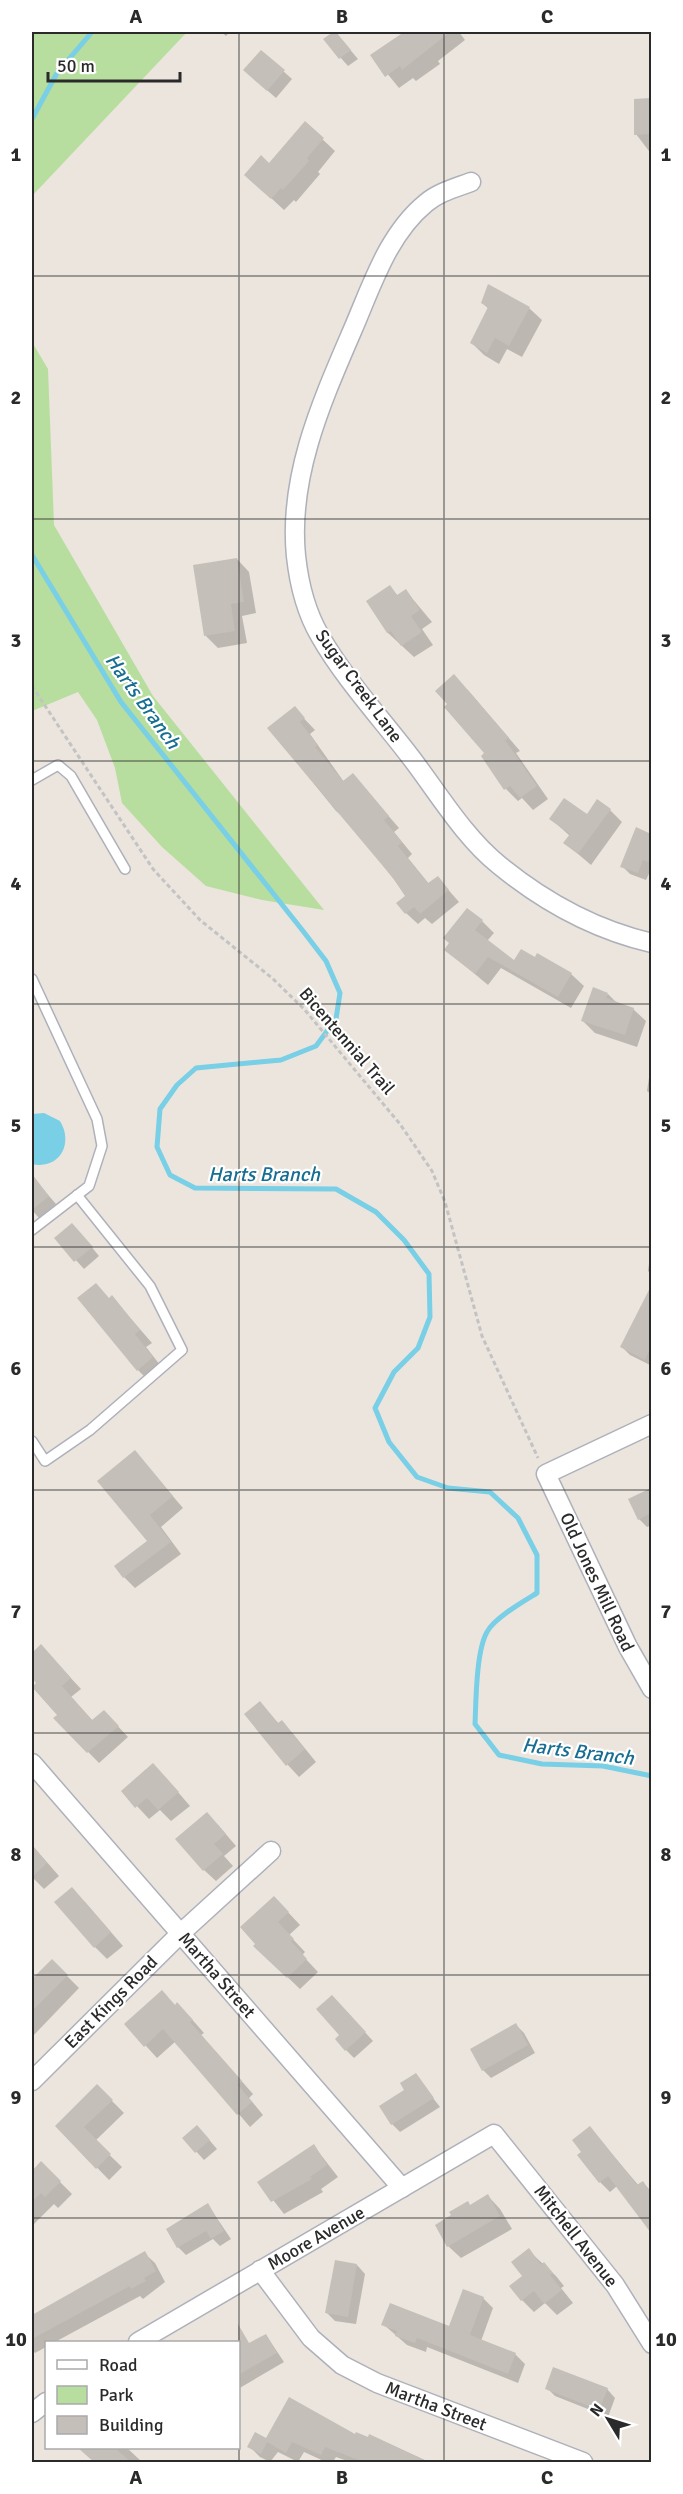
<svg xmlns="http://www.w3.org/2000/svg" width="683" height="2494" viewBox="0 0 683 2494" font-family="Signika,sans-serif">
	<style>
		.green { fill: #b7de9e }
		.water { fill: #78cfe6 }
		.shadow { fill: #0003 }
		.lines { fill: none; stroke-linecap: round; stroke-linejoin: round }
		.stream { stroke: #78cfe6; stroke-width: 5 }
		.building { fill: #c4bfb9 }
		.service-casing { stroke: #aeb1ba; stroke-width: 12 }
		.minor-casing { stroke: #aeb1ba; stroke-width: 21 }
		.path { stroke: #c3c3c3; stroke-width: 3; stroke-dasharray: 4.5 3; stroke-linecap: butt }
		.service { stroke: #fff; stroke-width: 9 }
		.minor { stroke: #fff; stroke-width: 18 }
		.grid { fill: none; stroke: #2a2a2a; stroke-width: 1.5; stroke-opacity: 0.55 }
		.labels { text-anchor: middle; stroke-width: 4.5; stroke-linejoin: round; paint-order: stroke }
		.street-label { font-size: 18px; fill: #2a2a2a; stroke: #fff }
		.water-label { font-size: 20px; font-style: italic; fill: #176e92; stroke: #fff }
		.neatline { fill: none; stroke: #2a2a2a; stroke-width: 2 }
		.grid-label { font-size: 20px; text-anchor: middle; font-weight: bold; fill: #2a2a2a }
	</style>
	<rect width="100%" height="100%" fill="#ebe5de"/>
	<g class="green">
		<path d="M 32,32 L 187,32 L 32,196 Z"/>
		<path d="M 32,342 L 48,369 L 54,525 L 153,696 L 324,910 L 262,900 L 206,886 L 162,847 L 122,803 L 115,768 L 97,720 L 78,692 L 32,711 Z"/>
	</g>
	<path class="water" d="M 44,1113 L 60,1121 C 74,1144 59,1170 32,1164 L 32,1114 Z"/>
	<g class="shadow">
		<path d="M 221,32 L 230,32 L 226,36 Z"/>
		<path d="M 335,32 L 358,59 L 348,66 L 325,40 Z"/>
		<path d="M 407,32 L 459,32 L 465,40 L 438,61 L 440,64 L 416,81 L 413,78 L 399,88 L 373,56 Z"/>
		<path d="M 262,52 L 292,79 L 276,98 L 253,78 Z"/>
		<path d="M 636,100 L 652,100 L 652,155 L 636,134 Z"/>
		<path d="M 305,123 L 335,151 L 318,172 L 320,174 L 296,202 L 294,200 L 284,210 L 246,175 L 270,165 Z"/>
		<path d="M 488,286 L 529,308 L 542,320 L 522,357 L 507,349 L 499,364 L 484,355 L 472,343 L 489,309 L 482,303 Z"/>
		<path d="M 237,559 L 249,572 L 256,613 L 242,616 L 247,643 L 218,648 L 206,636 L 195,567 Z"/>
		<path d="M 390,587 L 398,596 L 406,591 L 432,622 L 422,629 L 433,645 L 414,657 L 388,633 L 368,601 Z"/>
		<path d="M 467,689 L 520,751 L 516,753 L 548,799 L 533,810 L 522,798 L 518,801 L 506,789 L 486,753 Z"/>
		<path d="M 294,708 L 315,730 L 310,734 L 344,782 L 353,775 L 399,828 L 394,832 L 412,854 L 408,858 L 429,884 L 438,878 L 459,902 L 432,924 L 425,918 L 418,924 L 406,913 L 399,903 L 407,896 L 348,821 L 336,811 L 269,728 Z"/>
		<path d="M 610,810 L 622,822 L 591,865 L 565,843 L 570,836 L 551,819 L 587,816 Z"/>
		<path d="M 637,829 L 652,835 L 652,867 L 646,880 L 630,874 L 622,866 Z"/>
		<path d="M 482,921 L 494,933 L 487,941 L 515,962 L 536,959 L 538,955 L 571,974 L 584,986 L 571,1008 L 501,968 L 488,985 L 446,950 Z"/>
		<path d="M 608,994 L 618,1004 L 633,1009 L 646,1021 L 637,1047 L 595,1033 L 583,1021 Z"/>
		<path d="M 650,1071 L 652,1072 L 652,1095 L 647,1091 Z"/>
		<path d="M 34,1179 L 56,1204 L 39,1218 L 32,1210 L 32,1181 Z"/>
		<path d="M 80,1233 L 99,1256 L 84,1269 L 56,1238 Z"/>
		<path d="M 652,1241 L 652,1275 L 648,1271 Z"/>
		<path d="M 112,1297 L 152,1343 L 146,1347 L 164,1370 L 150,1382 L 138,1370 L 110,1299 Z"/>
		<path d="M 645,1302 L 652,1305 L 652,1366 L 630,1355 L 622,1347 Z"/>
		<path d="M 135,1452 L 183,1508 L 161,1527 L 181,1554 L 135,1588 L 124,1577 L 149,1542 Z"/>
		<path d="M 652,1489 L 652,1525 L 647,1527 L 639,1519 L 630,1499 Z"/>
		<path d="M 41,1646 L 81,1689 L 71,1697 L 93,1721 L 114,1722 L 128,1737 L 99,1763 L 55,1718 L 59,1715 L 32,1671 L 32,1655 Z"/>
		<path d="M 260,1703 L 279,1724 L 282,1722 L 294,1735 L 316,1762 L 299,1777 L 287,1764 Z"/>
		<path d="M 165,1777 L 190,1806 L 171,1821 L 160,1810 L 149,1819 L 123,1791 Z"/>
		<path d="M 218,1825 L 236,1846 L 224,1856 L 233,1866 L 216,1881 L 204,1870 Z"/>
		<path d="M 32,1845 L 59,1876 L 44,1889 L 32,1877 Z"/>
		<path d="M 84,1901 L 123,1946 L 107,1959 L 95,1947 Z"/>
		<path d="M 286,1910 L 300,1925 L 289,1935 L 305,1952 L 302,1955 L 318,1972 L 300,1989 L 255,1946 Z"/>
		<path d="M 52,1961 L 79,1988 L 32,2037 L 32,1981 Z"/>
		<path d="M 340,2005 L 373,2041 L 354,2058 L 346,2050 L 341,2036 Z"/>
		<path d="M 175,2006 L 189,2016 L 204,2033 L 201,2035 L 253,2094 L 249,2098 L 263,2115 L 250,2127 L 176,2041 L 157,2058 L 126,2024 Z"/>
		<path d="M 516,2025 L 524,2033 L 535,2053 L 491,2078 L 483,2070 Z"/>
		<path d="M 415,2075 L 440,2107 L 400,2132 L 392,2124 Z"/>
		<path d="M 97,2086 L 124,2113 L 95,2141 L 122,2167 L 109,2180 L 57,2126 Z"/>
		<path d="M 590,2128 L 639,2186 L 643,2183 L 652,2192 L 652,2231 L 617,2186 L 610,2192 L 600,2182 L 583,2152 Z"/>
		<path d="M 205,2135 L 217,2149 L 204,2160 L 184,2138 Z"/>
		<path d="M 314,2146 L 338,2177 L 321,2189 L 323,2192 L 284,2214 L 260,2183 Z"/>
		<path d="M 41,2163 L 72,2194 L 58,2208 L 54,2204 L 32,2226 L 32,2173 Z"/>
		<path d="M 488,2196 L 500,2209 L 512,2229 L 461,2258 L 448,2246 Z"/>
		<path d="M 208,2205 L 231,2239 L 220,2246 L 213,2239 L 186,2255 L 178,2247 Z"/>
		<path d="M 528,2250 L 556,2276 L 564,2286 L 561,2288 L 573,2303 L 557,2315 L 545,2303 L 534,2312 L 522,2300 Z"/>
		<path d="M 144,2253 L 155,2263 L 165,2282 L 143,2299 L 140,2296 L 55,2342 L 46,2342 L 46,2347 L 35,2353 L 32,2349 L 32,2317 Z"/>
		<path d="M 357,2265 L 365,2274 L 356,2324 L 335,2321 L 327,2313 Z"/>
		<path d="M 483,2298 L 493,2308 L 481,2341 L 515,2354 L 525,2364 L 518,2383 L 427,2347 L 426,2352 L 407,2345 L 383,2324 L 449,2328 Z"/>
		<path d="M 266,2335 L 284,2362 L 238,2389 L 238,2351 Z"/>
		<path d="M 547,2388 L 607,2389 L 615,2398 L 608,2417 L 555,2396 Z"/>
		<path d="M 370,2435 L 429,2462 L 350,2462 L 336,2457 L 333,2462 L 326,2462 L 304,2452 L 298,2462 L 278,2452 L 270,2462 L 260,2457 L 249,2446 L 267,2439 L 356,2436 L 369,2439 Z"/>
		<path d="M 80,2448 L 127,2448 L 142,2462 L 96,2462 Z"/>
	</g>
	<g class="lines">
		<g class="stream">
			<path d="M 32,119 L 57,73 L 92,32"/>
			<path d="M 32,555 L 121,702 L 303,931 L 326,961 L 340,993 L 336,1019 L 316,1046 L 281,1060 L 196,1068 L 177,1085 L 160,1109 L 157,1147 L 170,1175 L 195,1188 L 336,1189 L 376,1212 L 404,1240 L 429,1274 L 430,1317 L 418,1348 L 394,1372 L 375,1408 L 389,1442 L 417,1477 L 448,1488 L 490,1492 L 518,1518 L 537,1555 L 537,1593 C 524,1601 494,1618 487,1632 C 476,1651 476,1702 475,1724 L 499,1755 L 542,1764 L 603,1766 L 652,1776"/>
		</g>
	</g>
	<g class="building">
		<path d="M 333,32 L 336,32 L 351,50 L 339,59 L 323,39 Z"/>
		<path d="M 404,32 L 450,32 L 402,70 L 400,66 L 385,77 L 370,55 Z"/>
		<path d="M 261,50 L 285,70 L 267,91 L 243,70 Z"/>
		<path d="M 651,98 L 651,134 L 634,135 L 634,99 Z"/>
		<path d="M 305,121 L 324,138 L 307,158 L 309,161 L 283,190 L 281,188 L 271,199 L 244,175 L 261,155 L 269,163 Z"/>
		<path d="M 488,284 L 530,307 L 509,346 L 495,338 L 487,353 L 470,343 L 488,307 L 481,303 Z"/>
		<path d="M 237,558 L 244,602 L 231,604 L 235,631 L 204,636 L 193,565 Z"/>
		<path d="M 390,585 L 397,595 L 406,589 L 420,610 L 411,616 L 422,632 L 401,646 L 391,631 L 387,633 L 366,601 Z"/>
		<path d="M 454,674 L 509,738 L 505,740 L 537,786 L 520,798 L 510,786 L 504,790 L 481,756 L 484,753 L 444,707 L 447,704 L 435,691 Z"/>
		<path d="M 295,706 L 305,718 L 300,722 L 318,745 L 315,747 L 343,781 L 353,773 L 389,816 L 384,820 L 402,842 L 398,846 L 428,883 L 438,876 L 449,890 L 420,914 L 414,907 L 405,914 L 396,903 L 405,896 L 393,878 L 267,728 Z"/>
		<path d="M 564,798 L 587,814 L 597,799 L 611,809 L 578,854 L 563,843 L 570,834 L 549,819 Z"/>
		<path d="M 636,827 L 651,834 L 651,855 L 648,862 L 643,860 L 638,873 L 620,867 Z"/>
		<path d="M 467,908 L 483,920 L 475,930 L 514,960 L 521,949 L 535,957 L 537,953 L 572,973 L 558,997 L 488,957 L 475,974 L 444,950 L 449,943 L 443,938 Z"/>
		<path d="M 593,987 L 608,993 L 606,998 L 634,1008 L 625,1035 L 581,1021 Z"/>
		<path d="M 32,1174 L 49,1196 L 32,1210 Z"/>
		<path d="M 72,1223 L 93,1247 L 74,1262 L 54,1238 Z"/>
		<path d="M 96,1283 L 109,1298 L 112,1295 L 140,1330 L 135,1334 L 153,1357 L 137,1371 L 77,1298 Z"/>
		<path d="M 651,1286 L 651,1347 L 645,1360 L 620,1347 Z"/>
		<path d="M 135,1450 L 173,1496 L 150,1515 L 171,1542 L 123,1578 L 114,1566 L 147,1541 L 97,1481 Z"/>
		<path d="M 651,1488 L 651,1513 L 638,1520 L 628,1499 Z"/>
		<path d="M 41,1644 L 71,1678 L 62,1686 L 92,1720 L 104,1710 L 119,1726 L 87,1753 L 53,1718 L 57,1715 L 32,1687 L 36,1683 L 32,1678 L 32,1653 Z"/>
		<path d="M 260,1701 L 278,1723 L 282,1720 L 305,1749 L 286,1766 L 244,1714 Z"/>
		<path d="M 153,1763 L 179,1792 L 158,1810 L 147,1798 L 135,1808 L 121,1791 Z"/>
		<path d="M 207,1812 L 226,1834 L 214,1844 L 223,1854 L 203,1871 L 175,1839 Z"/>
		<path d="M 32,1845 L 47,1863 L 32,1877 Z"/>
		<path d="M 72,1887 L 111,1932 L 94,1948 L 54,1902 Z"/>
		<path d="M 274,1896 L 289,1912 L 278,1922 L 294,1939 L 291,1941 L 307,1959 L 287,1978 L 253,1946 L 255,1944 L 240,1927 Z"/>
		<path d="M 52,1959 L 68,1975 L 32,2011 L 32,1979 Z"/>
		<path d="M 162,1990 L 175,2005 L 177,2002 L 193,2020 L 190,2022 L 242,2081 L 238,2085 L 252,2102 L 237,2115 L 163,2029 L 144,2047 L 124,2024 Z"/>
		<path d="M 332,1995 L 366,2032 L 345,2051 L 335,2039 L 339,2035 L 316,2009 Z"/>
		<path d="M 516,2023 L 528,2045 L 482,2071 L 470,2049 Z"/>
		<path d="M 416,2073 L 434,2098 L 391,2125 L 379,2106 L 404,2090 L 400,2083 Z"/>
		<path d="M 97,2084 L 113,2100 L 84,2127 L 111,2154 L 96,2169 L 55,2126 Z"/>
		<path d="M 197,2125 L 210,2140 L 195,2153 L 182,2138 Z"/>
		<path d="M 590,2126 L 637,2185 L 643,2181 L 651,2193 L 651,2233 L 608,2176 L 599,2183 L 577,2155 L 581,2152 L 572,2140 Z"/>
		<path d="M 314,2144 L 327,2165 L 310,2177 L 312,2179 L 271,2202 L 257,2182 Z"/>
		<path d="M 41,2161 L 61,2181 L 45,2197 L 41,2193 L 32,2202 L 32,2171 Z"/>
		<path d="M 488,2194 L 500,2216 L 447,2247 L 435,2225 L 451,2215 L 449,2212 L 468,2201 L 470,2205 Z"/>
		<path d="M 208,2203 L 224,2231 L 211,2239 L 206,2231 L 177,2248 L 166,2229 Z"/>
		<path d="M 529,2248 L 541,2265 L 544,2262 L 553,2273 L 550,2275 L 562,2290 L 544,2304 L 534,2291 L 521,2301 L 509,2286 L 522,2276 L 511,2262 Z"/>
		<path d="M 145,2251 L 156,2271 L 144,2278 L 146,2281 L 131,2289 L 130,2286 L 32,2339 L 32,2315 Z"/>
		<path d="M 335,2260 L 357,2264 L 348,2317 L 325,2313 Z"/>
		<path d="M 463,2289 L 484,2297 L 470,2335 L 516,2353 L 508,2374 L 417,2338 L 415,2343 L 395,2336 L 397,2331 L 381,2325 L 390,2303 L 449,2326 Z"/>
		<path d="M 238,2324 L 249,2343 L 266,2334 L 277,2353 L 238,2375 Z"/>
		<path d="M 553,2367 L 608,2388 L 599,2410 L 545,2389 Z"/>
		<path d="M 289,2397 L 355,2434 L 356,2432 L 368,2437 L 369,2434 L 431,2463 L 366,2463 L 325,2447 L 321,2455 L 292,2442 L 286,2453 L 267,2442 L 261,2454 L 247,2447 L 255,2432 L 266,2438 Z"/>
		<path d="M 78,2448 L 115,2448 L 132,2463 L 95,2463 Z"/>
	</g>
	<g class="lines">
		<g class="service-casing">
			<g id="service">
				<path d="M 32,780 L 58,765 L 71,776 L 125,869"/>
				<path d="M 32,979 L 97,1119 L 102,1146 L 89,1186 L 32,1230"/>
				<path d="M 32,1441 L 45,1461 L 90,1430 L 182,1350 L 150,1286 L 77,1195"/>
			</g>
		</g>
		<g class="minor-casing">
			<g id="minor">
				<path d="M 471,182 C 455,188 439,192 426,203 C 388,234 372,285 353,329 C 322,401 288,476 296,556 C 299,584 306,612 320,636 C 344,678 379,716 409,755 C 437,791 463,836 499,865 C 543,901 596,930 652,943"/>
				<path d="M 652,1424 L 546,1474 L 628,1647 L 652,1689"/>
				<path d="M 32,1763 L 402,2188"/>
				<path d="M 32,2081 L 181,1933 L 271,1851"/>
				<path d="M 260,2270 L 311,2338 L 342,2365 L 377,2383 L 583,2462"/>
				<path d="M 138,2342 L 494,2134 L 615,2285 L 652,2344"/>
				<path d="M 32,2413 L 46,2402"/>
			</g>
		</g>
		<path class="path" d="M 32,686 L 153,869 L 200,920 L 272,978 L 304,1009 L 400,1124 L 432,1171 L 445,1202 L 482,1336 L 538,1458"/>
		<use href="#service" class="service"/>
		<use href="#minor" class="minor"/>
	</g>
	<path class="grid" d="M 239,32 L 239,2462M 444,32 L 444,2462M 32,276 L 652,276M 32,519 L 652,519M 32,761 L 652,761M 32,1004 L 652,1004M 32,1247 L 652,1247M 32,1490 L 652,1490M 32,1733 L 652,1733M 32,1975 L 652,1975M 32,2218 L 652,2218"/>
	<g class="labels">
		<g class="street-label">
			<text transform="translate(359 686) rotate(54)" y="6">Sugar Creek Lane</text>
			<text transform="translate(347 1041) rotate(49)" y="6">Bicentennial Trail</text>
			<text transform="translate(597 1582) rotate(65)" y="6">Old Jones Mill Road</text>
			<text transform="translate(217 1975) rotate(49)" y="6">Martha Street</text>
			<text transform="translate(111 2002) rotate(-45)" y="6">East Kings Road</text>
			<text transform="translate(576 2236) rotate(52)" y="6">Mitchell Avenue</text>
			<text transform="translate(316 2238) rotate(-30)" y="6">Moore Avenue</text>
			<text transform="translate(436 2406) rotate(21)" y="6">Martha Street</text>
		</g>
		<g class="water-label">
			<text transform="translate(143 701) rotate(54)" y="7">Harts Branch</text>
			<text x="264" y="1181">Harts Branch</text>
			<text transform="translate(578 1751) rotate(7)" y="7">Harts Branch</text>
		</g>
	</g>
	<rect width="683" height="2494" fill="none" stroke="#ffffff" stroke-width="66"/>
	<rect x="45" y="2341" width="195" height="108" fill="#ffffff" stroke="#aaaaaa" stroke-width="1.5"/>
	<rect x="57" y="2360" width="30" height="9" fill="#ffffff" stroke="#aaaaaa" stroke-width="1.5"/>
	<text x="99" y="2371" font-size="18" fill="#2a2a2a">Road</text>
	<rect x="57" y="2386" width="30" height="18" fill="#b7de9e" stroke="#aaaaaa" stroke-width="1.5"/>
	<text x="99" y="2401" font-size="18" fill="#2a2a2a">Park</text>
	<rect x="57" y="2416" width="30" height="18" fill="#c4bfb9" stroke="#aaaaaa" stroke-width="1.5"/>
	<text x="99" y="2431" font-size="18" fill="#2a2a2a">Building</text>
	<g transform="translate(608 2419) rotate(308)" stroke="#ffffff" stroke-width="4.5" paint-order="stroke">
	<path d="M0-4.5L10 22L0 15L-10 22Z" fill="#2a2a2a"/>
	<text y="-9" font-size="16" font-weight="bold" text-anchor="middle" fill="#2a2a2a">N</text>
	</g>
	<path d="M48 72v9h132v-9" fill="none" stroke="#2a2a2a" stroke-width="3"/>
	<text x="57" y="72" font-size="18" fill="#2a2a2a" stroke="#ffffff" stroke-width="4.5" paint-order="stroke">50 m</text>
	<rect x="33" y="33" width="617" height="2428" class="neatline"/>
	<g class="grid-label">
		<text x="136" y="23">A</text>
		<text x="342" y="23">B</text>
		<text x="547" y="23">C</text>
		<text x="16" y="161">1</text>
		<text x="666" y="161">1</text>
		<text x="16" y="404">2</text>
		<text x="666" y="404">2</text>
		<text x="16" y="647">3</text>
		<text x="666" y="647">3</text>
		<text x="16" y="890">4</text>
		<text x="666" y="890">4</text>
		<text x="16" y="1132">5</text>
		<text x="666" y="1132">5</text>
		<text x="16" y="1375">6</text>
		<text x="666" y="1375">6</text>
		<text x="16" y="1618">7</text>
		<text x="666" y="1618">7</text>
		<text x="16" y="1861">8</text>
		<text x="666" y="1861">8</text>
		<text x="16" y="2104">9</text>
		<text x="666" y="2104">9</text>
		<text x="16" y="2346">10</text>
		<text x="666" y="2346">10</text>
		<text x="136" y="2484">A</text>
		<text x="342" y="2484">B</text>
		<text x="547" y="2484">C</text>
	</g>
</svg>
